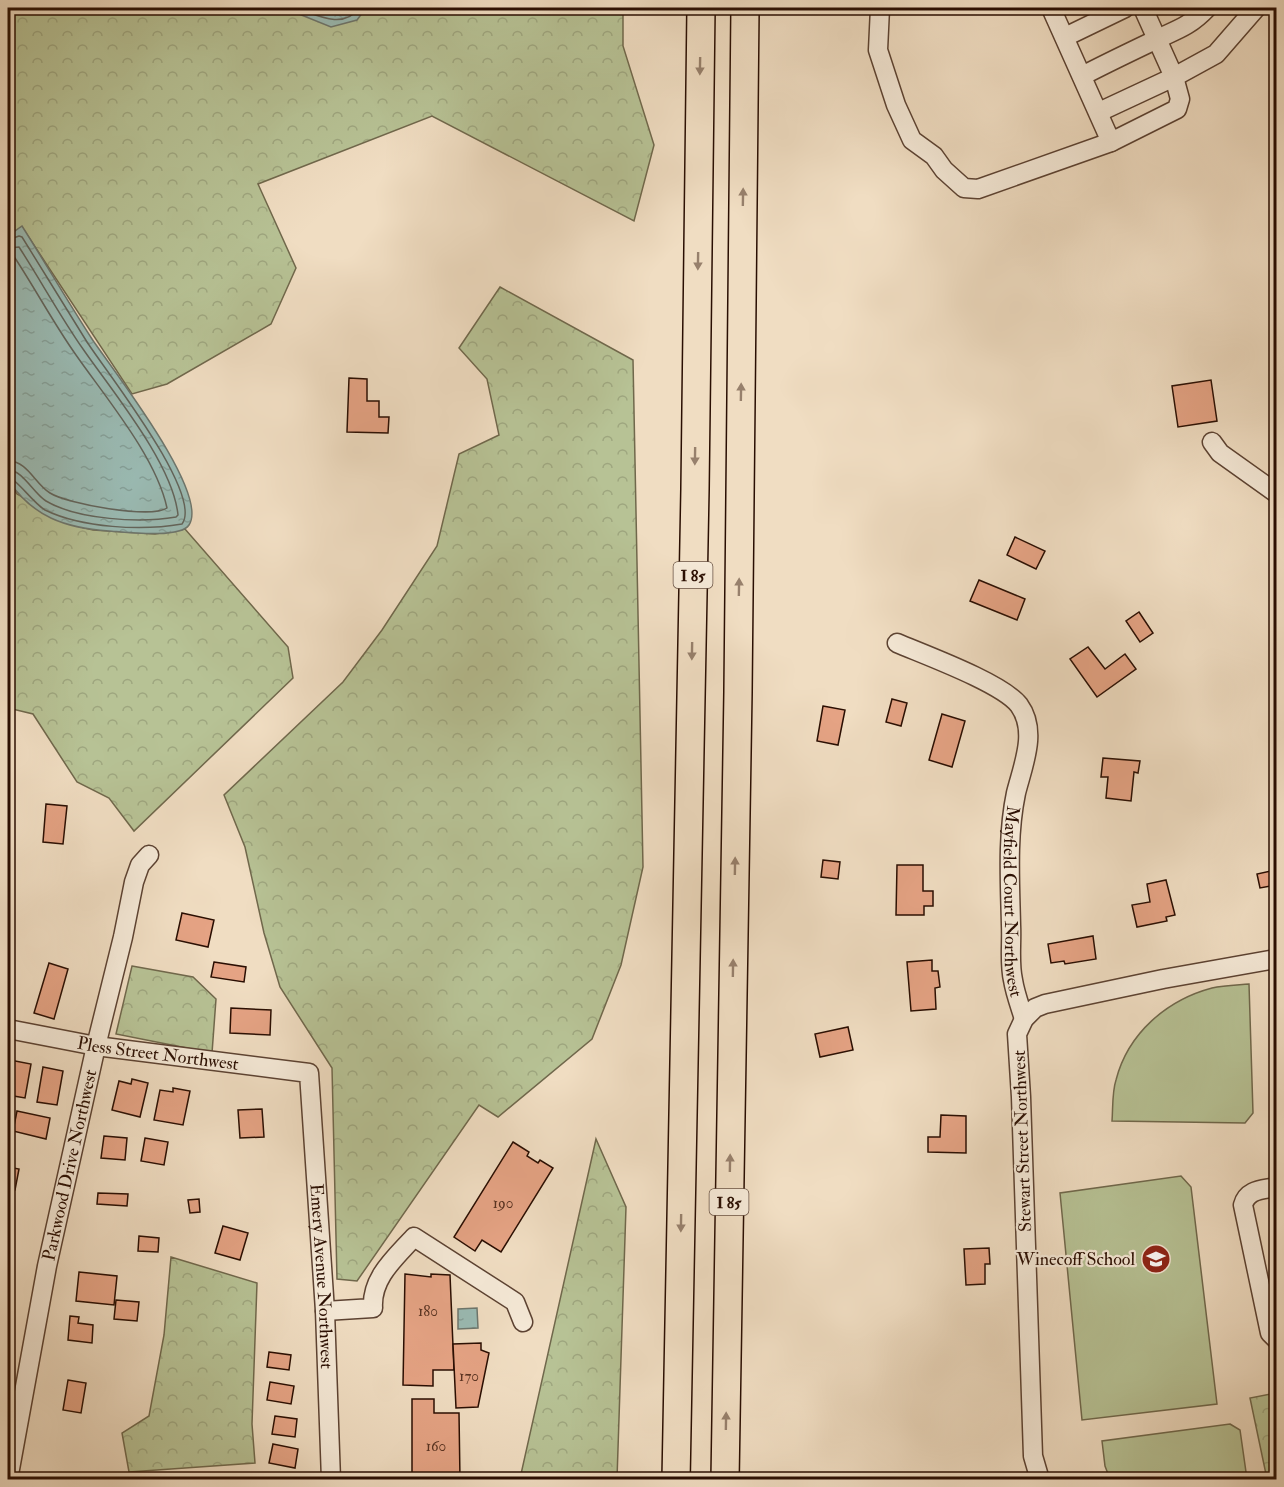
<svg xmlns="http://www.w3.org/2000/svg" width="1284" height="1487" viewBox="0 0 1284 1487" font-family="'IM FELL Double Pica',serif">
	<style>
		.forest { fill: url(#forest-crowns); stroke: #70684c; stroke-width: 1.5 }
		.pitch { fill: #b7c295; stroke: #70684c; stroke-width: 1.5 }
		.water { fill: url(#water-ripples); stroke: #6d766d; stroke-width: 1.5 }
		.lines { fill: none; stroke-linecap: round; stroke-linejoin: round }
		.shore { stroke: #62645b; stroke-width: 1.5 }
		.building { fill: #e5a384; stroke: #2a0e02; stroke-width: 1.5 }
		.minor-casing { stroke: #5c4232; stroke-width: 21 }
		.highway-casing { stroke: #2a0e02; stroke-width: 30 }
		.minor { stroke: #f5e9d7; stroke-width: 18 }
		.highway { stroke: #f0ddc2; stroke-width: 27 }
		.oneway { fill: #97806c }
		.labels { text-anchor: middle; stroke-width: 4.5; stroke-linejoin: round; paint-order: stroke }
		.number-label { font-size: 15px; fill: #593322 }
		.shield { fill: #f5e9d7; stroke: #675042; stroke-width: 1.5 }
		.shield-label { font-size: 16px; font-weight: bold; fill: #2a0e02 }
		.street-label { font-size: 18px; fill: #2a0e02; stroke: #f5e9d7 }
		.poi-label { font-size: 18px; fill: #2a0e02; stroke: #f5e9d7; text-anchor: end }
	</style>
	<defs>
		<pattern id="forest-crowns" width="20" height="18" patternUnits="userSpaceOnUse" patternTransform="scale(1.5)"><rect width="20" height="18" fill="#b7c295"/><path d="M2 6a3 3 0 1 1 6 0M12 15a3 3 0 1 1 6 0" fill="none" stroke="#9ea67f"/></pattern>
		<pattern id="water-ripples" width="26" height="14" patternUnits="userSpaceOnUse" patternTransform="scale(1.5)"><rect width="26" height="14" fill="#9abbb4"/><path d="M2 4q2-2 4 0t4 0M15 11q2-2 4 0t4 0" fill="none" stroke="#85a099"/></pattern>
	</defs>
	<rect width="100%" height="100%" fill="#f0ddc2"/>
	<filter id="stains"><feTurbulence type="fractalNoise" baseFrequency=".00333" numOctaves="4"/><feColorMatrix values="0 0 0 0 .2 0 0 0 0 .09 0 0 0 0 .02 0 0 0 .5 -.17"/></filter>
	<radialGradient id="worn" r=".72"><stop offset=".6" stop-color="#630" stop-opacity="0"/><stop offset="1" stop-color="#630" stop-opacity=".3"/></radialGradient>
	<g class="forest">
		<path d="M 8,8 L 623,8 L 623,46 L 654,145 L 634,221 L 432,116 L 258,184 L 296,268 L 271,324 L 167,384 L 132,394 L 22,227 L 8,236 Z"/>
		<path d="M 500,287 L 633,360 L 643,867 L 621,965 L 592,1039 L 498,1117 L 479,1105 L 357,1281 L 337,1279 L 332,1068 L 280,987 L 264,933 L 245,847 L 224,795 L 343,682 L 382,630 L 437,546 L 459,454 L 499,435 L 487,379 L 459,348 Z"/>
		<path d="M 8,480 L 17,494 L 73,525 L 93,530 L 155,534 L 185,529 L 288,647 L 293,678 L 134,831 L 109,798 L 77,782 L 33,714 L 8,708 Z"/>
		<path d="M 132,966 L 193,977 L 216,999 L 212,1053 L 116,1034 Z"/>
		<path d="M 596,1139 L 626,1207 L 617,1479 L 533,1479 L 521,1474 Z"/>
		<path d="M 171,1257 L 257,1283 L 252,1424 L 255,1463 L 129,1472 L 122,1433 L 149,1416 L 164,1335 Z"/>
		<path d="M 1276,1393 L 1276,1479 L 1267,1479 L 1250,1398 Z"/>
	</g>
	<g class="pitch">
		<path d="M 1249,984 L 1253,1113 L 1245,1123 L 1112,1121 C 1113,1108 1112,1092 1116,1080 C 1128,1033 1167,1000 1212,988 C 1224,985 1237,985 1249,984 Z"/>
		<path d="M 1181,1176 L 1191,1187 L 1217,1404 L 1082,1420 L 1060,1193 Z"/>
		<path d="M 1230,1424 L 1240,1430 L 1247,1479 L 1110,1479 L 1105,1466 L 1102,1441 Z"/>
	</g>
	<g class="water">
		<path d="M 284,8 L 366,8 L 357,20 L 331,27 Z"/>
		<path d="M 22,226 C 46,264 68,302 92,339 C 112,369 210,493 189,525 C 180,539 124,532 109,531 C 65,528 33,517 8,480 L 8,236 Z"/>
		<path d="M 477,1308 L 478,1328 L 458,1329 L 458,1309 Z"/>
	</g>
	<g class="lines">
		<g class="shore">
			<path d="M 297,8 C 317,15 343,30 359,8"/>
			<path d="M 8,240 L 19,236 L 22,237 C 44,272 65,307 87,342 C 105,370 204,495 182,524 C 142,531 82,528 45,510 C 33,503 16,478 8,477"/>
			<path d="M 8,248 L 19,247 C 41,281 60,316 83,349 C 112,391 173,464 178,515 L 176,517 C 140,523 78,520 46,501 C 33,493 23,470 8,470"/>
			<path d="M 8,257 L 15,258 C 36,290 54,324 76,355 C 106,398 156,457 167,508 C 151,519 67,504 50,493 C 34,483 28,461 8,461"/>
		</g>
	</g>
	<g class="building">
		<path d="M 1276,110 L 1276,130 L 1270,113 Z"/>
		<path d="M 349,378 L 367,379 L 367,401 L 379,401 L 379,417 L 389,417 L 388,433 L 347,432 Z"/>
		<path d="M 1211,380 L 1217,421 L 1178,427 L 1172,386 Z"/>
		<path d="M 1015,537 L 1045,551 L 1036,569 L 1007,555 Z"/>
		<path d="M 979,580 L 1025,599 L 1017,620 L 970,601 Z"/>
		<path d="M 1139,612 L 1153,633 L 1140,642 L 1126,621 Z"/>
		<path d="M 1088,647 L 1105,669 L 1125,654 L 1136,669 L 1097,697 L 1070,659 Z"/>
		<path d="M 892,699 L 907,703 L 901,726 L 886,722 Z"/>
		<path d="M 823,706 L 845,710 L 838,745 L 817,741 Z"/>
		<path d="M 942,714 L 965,721 L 952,767 L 929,760 Z"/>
		<path d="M 1103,758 L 1140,761 L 1138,773 L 1134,772 L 1131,801 L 1106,798 L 1108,777 L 1101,777 Z"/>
		<path d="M 46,804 L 67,806 L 63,844 L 43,842 Z"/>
		<path d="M 823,860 L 840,862 L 838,879 L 821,877 Z"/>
		<path d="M 897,865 L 923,865 L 923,891 L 933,891 L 933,906 L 924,906 L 924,915 L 896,915 Z"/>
		<path d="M 1276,870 L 1276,885 L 1260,888 L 1257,874 Z"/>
		<path d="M 1166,880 L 1175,915 L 1166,917 L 1167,921 L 1137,927 L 1132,905 L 1150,902 L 1147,884 Z"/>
		<path d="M 182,913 L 214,920 L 208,947 L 176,940 Z"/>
		<path d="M 1093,936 L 1096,959 L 1065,964 L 1064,961 L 1051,963 L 1048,944 Z"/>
		<path d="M 932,960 L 932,971 L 938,971 L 940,987 L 935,988 L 936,1009 L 911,1011 L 907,962 Z"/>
		<path d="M 214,962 L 246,967 L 244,982 L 211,977 Z"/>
		<path d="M 49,963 L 68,969 L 54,1019 L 34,1013 Z"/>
		<path d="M 231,1008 L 271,1010 L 270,1035 L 230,1033 Z"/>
		<path d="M 848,1027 L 853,1050 L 820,1057 L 815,1034 Z"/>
		<path d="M 10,1060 L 31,1064 L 25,1098 L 8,1095 L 8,1075 Z"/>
		<path d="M 43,1067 L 63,1071 L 57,1105 L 37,1102 Z"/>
		<path d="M 132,1079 L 148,1083 L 140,1117 L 112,1110 L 119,1081 L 131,1084 Z"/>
		<path d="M 173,1088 L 190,1091 L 183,1125 L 154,1120 L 160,1090 L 173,1092 Z"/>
		<path d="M 262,1109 L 264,1137 L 240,1138 L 238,1110 Z"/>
		<path d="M 17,1111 L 50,1118 L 46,1139 L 13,1131 Z"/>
		<path d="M 941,1115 L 966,1116 L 966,1153 L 928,1152 L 928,1137 L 940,1137 Z"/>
		<path d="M 104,1136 L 127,1138 L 125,1160 L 101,1158 Z"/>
		<path d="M 145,1138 L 168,1142 L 164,1165 L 141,1161 Z"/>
		<path d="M 513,1142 L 529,1152 L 527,1156 L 538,1163 L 540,1160 L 553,1168 L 501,1252 L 482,1240 L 475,1251 L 454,1237 Z"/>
		<path d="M 8,1167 L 19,1169 L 15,1190 L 8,1189 Z"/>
		<path d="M 98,1193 L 128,1194 L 127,1206 L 97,1204 Z"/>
		<path d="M 199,1199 L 200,1212 L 190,1213 L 188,1200 Z"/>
		<path d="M 223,1226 L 248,1233 L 240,1260 L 215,1253 Z"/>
		<path d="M 139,1236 L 159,1238 L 158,1252 L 138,1251 Z"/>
		<path d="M 989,1248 L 990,1264 L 985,1264 L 985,1284 L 966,1285 L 964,1249 Z"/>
		<path d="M 79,1272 L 117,1276 L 114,1305 L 76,1301 Z"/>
		<path d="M 405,1274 L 431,1277 L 431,1274 L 450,1275 L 454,1370 L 433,1370 L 433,1386 L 403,1385 Z"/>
		<path d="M 116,1300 L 139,1302 L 137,1321 L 114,1319 Z"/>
		<path d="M 70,1316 L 79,1317 L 78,1323 L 93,1325 L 92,1343 L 68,1340 Z"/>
		<path d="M 481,1343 L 481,1350 L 489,1353 L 478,1407 L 456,1408 L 453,1344 Z"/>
		<path d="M 269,1352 L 291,1355 L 289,1370 L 267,1367 Z"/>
		<path d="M 68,1380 L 86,1383 L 81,1413 L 63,1410 Z"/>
		<path d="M 270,1382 L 294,1386 L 291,1404 L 267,1400 Z"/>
		<path d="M 412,1399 L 434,1399 L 434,1413 L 459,1413 L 460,1480 L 412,1480 Z"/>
		<path d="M 275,1416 L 297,1419 L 295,1437 L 272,1434 Z"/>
		<path d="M 273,1444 L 298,1449 L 295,1468 L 269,1463 Z"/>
	</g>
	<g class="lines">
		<g class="minor-casing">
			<g id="minor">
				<path d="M 880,8 L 878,50 L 896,105 L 912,140 L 934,156 L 944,170 L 964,188 L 978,189 L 1111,142"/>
				<path d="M 1051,8 L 1111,142 L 1177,109 L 1180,99 L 1174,77 L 1143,8"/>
				<path d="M 1065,37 L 1125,8"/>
				<path d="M 1082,76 C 1105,64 1128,53 1151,42 C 1175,30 1188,28 1207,8"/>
				<path d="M 1099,112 L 1174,77 L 1216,54 L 1256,8"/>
				<path d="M 1212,442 L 1220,453 L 1276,493"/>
				<path id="s1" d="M 897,643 C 925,655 1002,683 1019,705 C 1038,731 1023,765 1016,793 C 1007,836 1010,881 1011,925 C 1012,943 1009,963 1013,980 C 1015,993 1020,1006 1024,1019"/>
				<path id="s2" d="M 8,1029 L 96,1046 L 309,1073 L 325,1311 L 331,1480"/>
				<path d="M 1276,1187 C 1263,1190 1247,1189 1243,1205 L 1270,1333 L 1276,1339"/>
				<path d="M 325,1311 L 373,1308 C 371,1278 395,1258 414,1237 L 515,1302 L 523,1322"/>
				<path id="s3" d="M 8,1480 L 47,1266 L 96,1046 L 123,937 L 134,882 L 140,865 L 149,855"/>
				<path d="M 1040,1480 L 1033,1456 L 1021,1097 L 1017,1034 L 1024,1019 L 1035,1008 L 1045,1004 L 1163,979 L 1276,959"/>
			</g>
		</g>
		<g class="highway-casing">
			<g id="highway">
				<path d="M 676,1480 L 695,489 L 701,8"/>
				<path d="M 725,1480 L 738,692 L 745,8"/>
			</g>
		</g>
		<use href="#minor" class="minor"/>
		<use href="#highway" class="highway"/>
	</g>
	<defs><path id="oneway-solid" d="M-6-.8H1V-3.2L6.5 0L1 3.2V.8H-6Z" transform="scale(1.5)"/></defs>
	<g class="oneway">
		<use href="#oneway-solid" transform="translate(700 66) rotate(91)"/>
		<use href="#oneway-solid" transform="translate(743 197) rotate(-89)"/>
		<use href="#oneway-solid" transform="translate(698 261) rotate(91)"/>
		<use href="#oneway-solid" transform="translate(741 392) rotate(-89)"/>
		<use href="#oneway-solid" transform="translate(695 456) rotate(91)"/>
		<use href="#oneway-solid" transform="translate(739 587) rotate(-89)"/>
		<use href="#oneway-solid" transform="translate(692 651) rotate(91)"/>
		<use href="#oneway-solid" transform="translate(735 866) rotate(-89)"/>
		<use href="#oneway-solid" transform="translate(733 968) rotate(-89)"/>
		<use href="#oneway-solid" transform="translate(730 1163) rotate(-89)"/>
		<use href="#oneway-solid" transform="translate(681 1223) rotate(91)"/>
		<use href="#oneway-solid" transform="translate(726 1421) rotate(-89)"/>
	</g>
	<defs>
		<g id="school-disc" transform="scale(1.5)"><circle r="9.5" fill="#8f2418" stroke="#f5e9d7"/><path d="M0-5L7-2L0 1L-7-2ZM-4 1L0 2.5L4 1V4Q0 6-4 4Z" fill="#fff"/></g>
	</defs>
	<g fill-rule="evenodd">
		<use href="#school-disc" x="1156" y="1259"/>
	</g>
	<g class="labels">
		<g class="number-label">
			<text x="503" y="1208">190</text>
			<text x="428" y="1316">180</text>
			<text x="469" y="1381">170</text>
			<text x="436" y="1451">160</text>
		</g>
		<g class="shield">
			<rect x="673.5" y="562" width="39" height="26" rx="4.5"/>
			<rect x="709.5" y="1189" width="39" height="26" rx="4.5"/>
		</g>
		<g class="shield-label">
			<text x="693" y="581">I 85</text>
			<text x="729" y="1208">I 85</text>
		</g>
		<g class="street-label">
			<text dy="6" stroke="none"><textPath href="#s1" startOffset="338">Mayfield Court Northwest</textPath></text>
			<text dy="6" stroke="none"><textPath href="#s2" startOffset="152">Pless Street Northwest</textPath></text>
			<text transform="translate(1022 1141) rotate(-92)" y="6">Stewart Street Northwest</text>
			<text dy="6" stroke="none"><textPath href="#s3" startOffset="321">Parkwood Drive Northwest</textPath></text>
			<text dy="6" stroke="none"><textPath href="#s2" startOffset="508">Emery Avenue Northwest</textPath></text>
		</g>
		<g class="poi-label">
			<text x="1135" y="1265">Winecoff School</text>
		</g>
	</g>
	<rect width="1284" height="1487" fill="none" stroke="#f0ddc2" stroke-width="30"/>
	<rect x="9" y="9" width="1266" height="1469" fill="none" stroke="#2a0e02" stroke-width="3"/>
	<rect x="15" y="15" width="1254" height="1457" fill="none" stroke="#2a0e02" stroke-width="1.5"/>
	<rect width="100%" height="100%" filter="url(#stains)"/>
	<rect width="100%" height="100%" fill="url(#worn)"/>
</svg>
